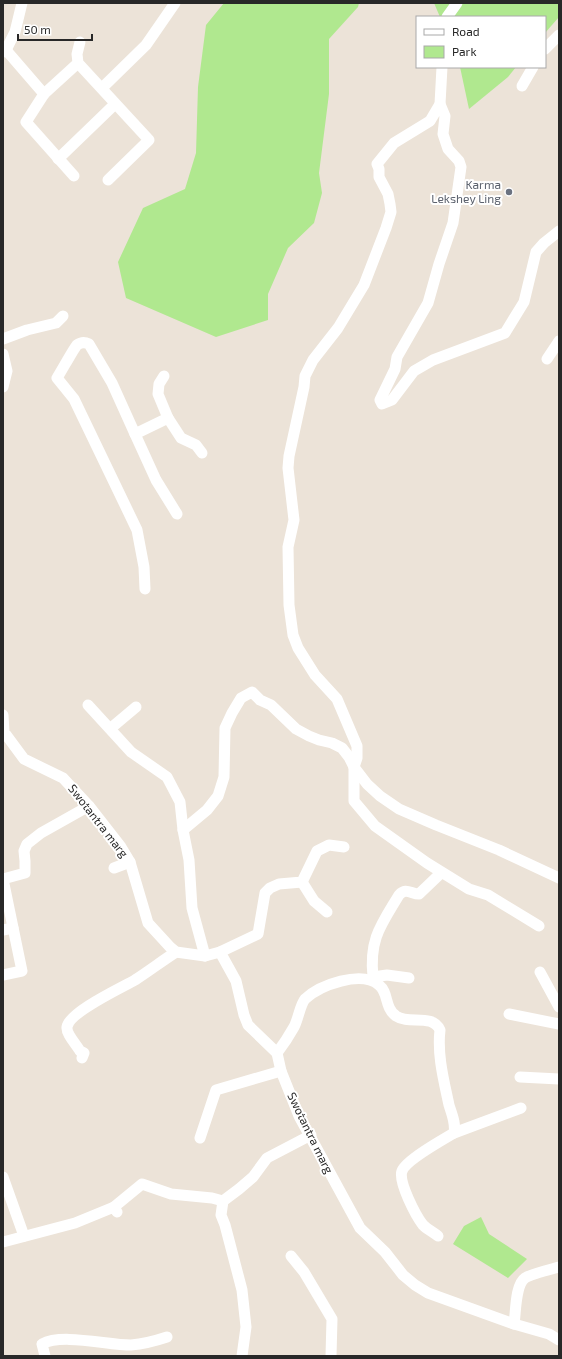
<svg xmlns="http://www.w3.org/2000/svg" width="562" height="1359" viewBox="0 0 562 1359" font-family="'Exo 2',sans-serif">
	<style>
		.green { fill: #b0e88f }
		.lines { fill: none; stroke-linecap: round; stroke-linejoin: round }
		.street { stroke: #fff; stroke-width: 11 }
		.worship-dot { fill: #6b7280; stroke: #fff; stroke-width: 1.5 }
		.labels { text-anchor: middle; stroke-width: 4; stroke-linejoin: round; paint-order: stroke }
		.worship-label { font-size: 12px; fill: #5b616d; stroke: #fff; text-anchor: end }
		.street-label { font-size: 12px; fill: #282828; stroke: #fff }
	</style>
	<rect width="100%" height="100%" fill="#ece3d8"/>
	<g class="green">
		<path d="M 224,3 L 359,3 L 358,7 L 329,39 L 329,94 L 319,173 L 322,193 L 314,223 L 288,248 L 268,294 L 268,320 L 216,337 L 126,298 L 118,262 L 143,208 L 185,189 L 196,153 L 198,87 L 206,25 Z"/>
		<path d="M 434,3 L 559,3 L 559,17 L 545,33 L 545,17 L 440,17 Z"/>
		<path d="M 460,67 L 516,67 L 508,77 L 469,109 Z"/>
		<path d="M 481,1217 L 489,1234 L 527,1259 L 508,1278 L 453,1244 L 464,1226 Z"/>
	</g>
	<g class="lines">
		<g class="street">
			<path d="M 447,17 L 457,3"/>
			<path d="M 80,42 L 77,54 L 78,63 L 149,140 L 108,180"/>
			<path d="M 545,49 L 559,35"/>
			<path d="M 6,50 L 15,32 L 22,3"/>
			<path d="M 3,52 L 6,50 L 44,94"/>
			<path d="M 442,67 L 440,104 L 430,121 L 394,143 L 377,164 L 379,169 L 379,177 L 388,194 L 390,204 L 391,212 L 386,228 L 364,285 L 338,328 L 313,360 L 305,376 L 304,387 L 289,456 L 288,468 L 294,520 L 288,547 L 289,605 L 293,635 L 298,648 L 315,675 L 337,699 L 357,746 L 357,758 L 354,767 L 354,801 L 375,826 L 427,863 L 469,889 L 488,895 L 539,926"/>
			<path d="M 522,86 L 533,67"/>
			<path d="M 102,88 L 146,45 L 175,3"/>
			<path d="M 440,104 L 445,116 L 443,134 L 448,149 L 459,161 L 461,167 L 453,223 L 439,264 L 428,303 L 397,357 L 395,369 L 380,400 L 382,404 L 392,400 L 414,371 L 433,360 L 505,333 L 524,302 L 536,252 L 544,243 L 559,231"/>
			<path d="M 58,159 L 115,104"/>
			<path d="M 74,176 L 26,122 L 44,94 L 78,63"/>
			<path d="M 3,339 L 27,330 L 56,323 L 63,316"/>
			<path d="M 3,354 L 7,371 L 3,387"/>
			<path d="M 547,359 L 559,341"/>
			<path d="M 164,376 L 159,384 L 158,394 L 168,418 L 181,438 L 196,445 L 202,453"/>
			<path d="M 135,434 L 156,480 L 177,514"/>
			<path d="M 145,589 L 144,567 L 137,530 L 74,399 L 57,378 C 61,372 74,348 77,345 C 81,342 85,342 89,344 L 112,383 L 135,434 L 168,418"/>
			<path d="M 88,705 L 131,752 L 167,777 L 180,802 L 183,830 L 189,860 L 192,908 L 205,956"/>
			<path d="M 3,715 L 4,732 L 24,759 L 63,778 L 89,806 L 121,847 L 130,862 L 148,923 L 170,947 L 176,952 L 205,956 L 220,952 L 236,981 L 244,1015 L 248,1025 L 277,1053 L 281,1071 L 299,1116 L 360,1228 L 385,1252 L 403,1275 L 415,1285 L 428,1293 L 514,1324 L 549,1334 L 559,1340"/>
			<path d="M 111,728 L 136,707"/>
			<path d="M 183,830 L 207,810 L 218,796 L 224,777 L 225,728 L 232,713 L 241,698 L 252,692 L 260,700 L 271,705 L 296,729 L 309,736 L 319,740 L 332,743 L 342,748 L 349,757 L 354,767 L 367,784 L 380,796 L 399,809 L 436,825 L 499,850 L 559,878"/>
			<path d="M 114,868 L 130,862"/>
			<path d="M 3,879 L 25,873 L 25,861 L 24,851 L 27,844 L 41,833 L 89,806"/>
			<path d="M 302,882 L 314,901 L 327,912"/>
			<path d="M 3,930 L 13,928"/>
			<path d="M 220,952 L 258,934 L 265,893 L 270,888 L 279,884 L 302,882 L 317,851 L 329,845 L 344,847"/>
			<path d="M 540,972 L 559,1007"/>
			<path d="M 3,975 L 22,971 L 3,879"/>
			<path d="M 373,977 C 369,939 381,925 399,895 C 406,887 411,894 419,894 L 441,873"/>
			<path d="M 372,980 L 373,977 L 387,975 L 409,978"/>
			<path d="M 509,1014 L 559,1024"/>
			<path d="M 277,1053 C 283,1045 289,1036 294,1027 C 298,1020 300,1005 305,999 C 320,985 361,970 379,985 C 389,993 384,1007 396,1016 C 409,1025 432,1013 440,1030 C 437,1055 444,1081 449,1105 C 452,1115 456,1123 454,1133 C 444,1139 406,1160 402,1171 C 398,1182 416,1216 423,1225 C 427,1229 433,1232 438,1236"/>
			<path d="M 82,1058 L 84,1053 L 80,1051 C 76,1044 66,1034 67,1027 C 69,1012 121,988 135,980 C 149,971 162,961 176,952"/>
			<path d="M 520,1077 L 559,1079"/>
			<path d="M 454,1133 L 521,1108"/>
			<path d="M 200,1138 L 216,1090 L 281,1071"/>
			<path d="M 3,1177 L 24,1236"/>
			<path d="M 114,1207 L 142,1184 L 171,1194 L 212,1198 L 223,1201"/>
			<path d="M 3,1242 L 75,1223 L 114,1207 L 117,1212"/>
			<path d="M 291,1256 L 304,1272 L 332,1319 L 331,1356"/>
			<path d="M 514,1324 C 516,1312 515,1285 525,1278 C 531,1274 552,1269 559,1267"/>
			<path d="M 45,1356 L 42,1344 C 62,1333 107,1345 131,1345 C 143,1344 155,1341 167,1337"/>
			<path d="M 242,1356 L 246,1327 L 242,1290 L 225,1225 L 221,1215 L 223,1201 L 239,1189 L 253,1177 L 267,1158 L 311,1135"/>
		</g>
	</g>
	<circle class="worship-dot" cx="509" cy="192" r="4"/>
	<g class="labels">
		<g class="worship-label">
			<text x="501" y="189">Karma<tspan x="501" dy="14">Lekshey Ling</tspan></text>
		</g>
		<g class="street-label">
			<text transform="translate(98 821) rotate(52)" y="4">Swotantra marg</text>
			<text transform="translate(310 1133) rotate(64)" y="4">Swotantra marg</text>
		</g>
	</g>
	<rect width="562" height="1359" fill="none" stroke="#282828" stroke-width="8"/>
	<rect x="416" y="16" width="130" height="52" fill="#ffffff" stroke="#a9a9a9"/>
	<rect x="424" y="29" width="20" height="6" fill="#ffffff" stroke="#a9a9a9"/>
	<text x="452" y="36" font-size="12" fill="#282828">Road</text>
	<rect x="424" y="46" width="20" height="12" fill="#b0e88f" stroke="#a9a9a9"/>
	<text x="452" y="56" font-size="12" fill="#282828">Park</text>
	<path d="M18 34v6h74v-6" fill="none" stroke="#282828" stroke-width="2"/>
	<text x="24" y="34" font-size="12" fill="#282828" stroke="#ffffff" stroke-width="3" paint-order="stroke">50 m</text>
</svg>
